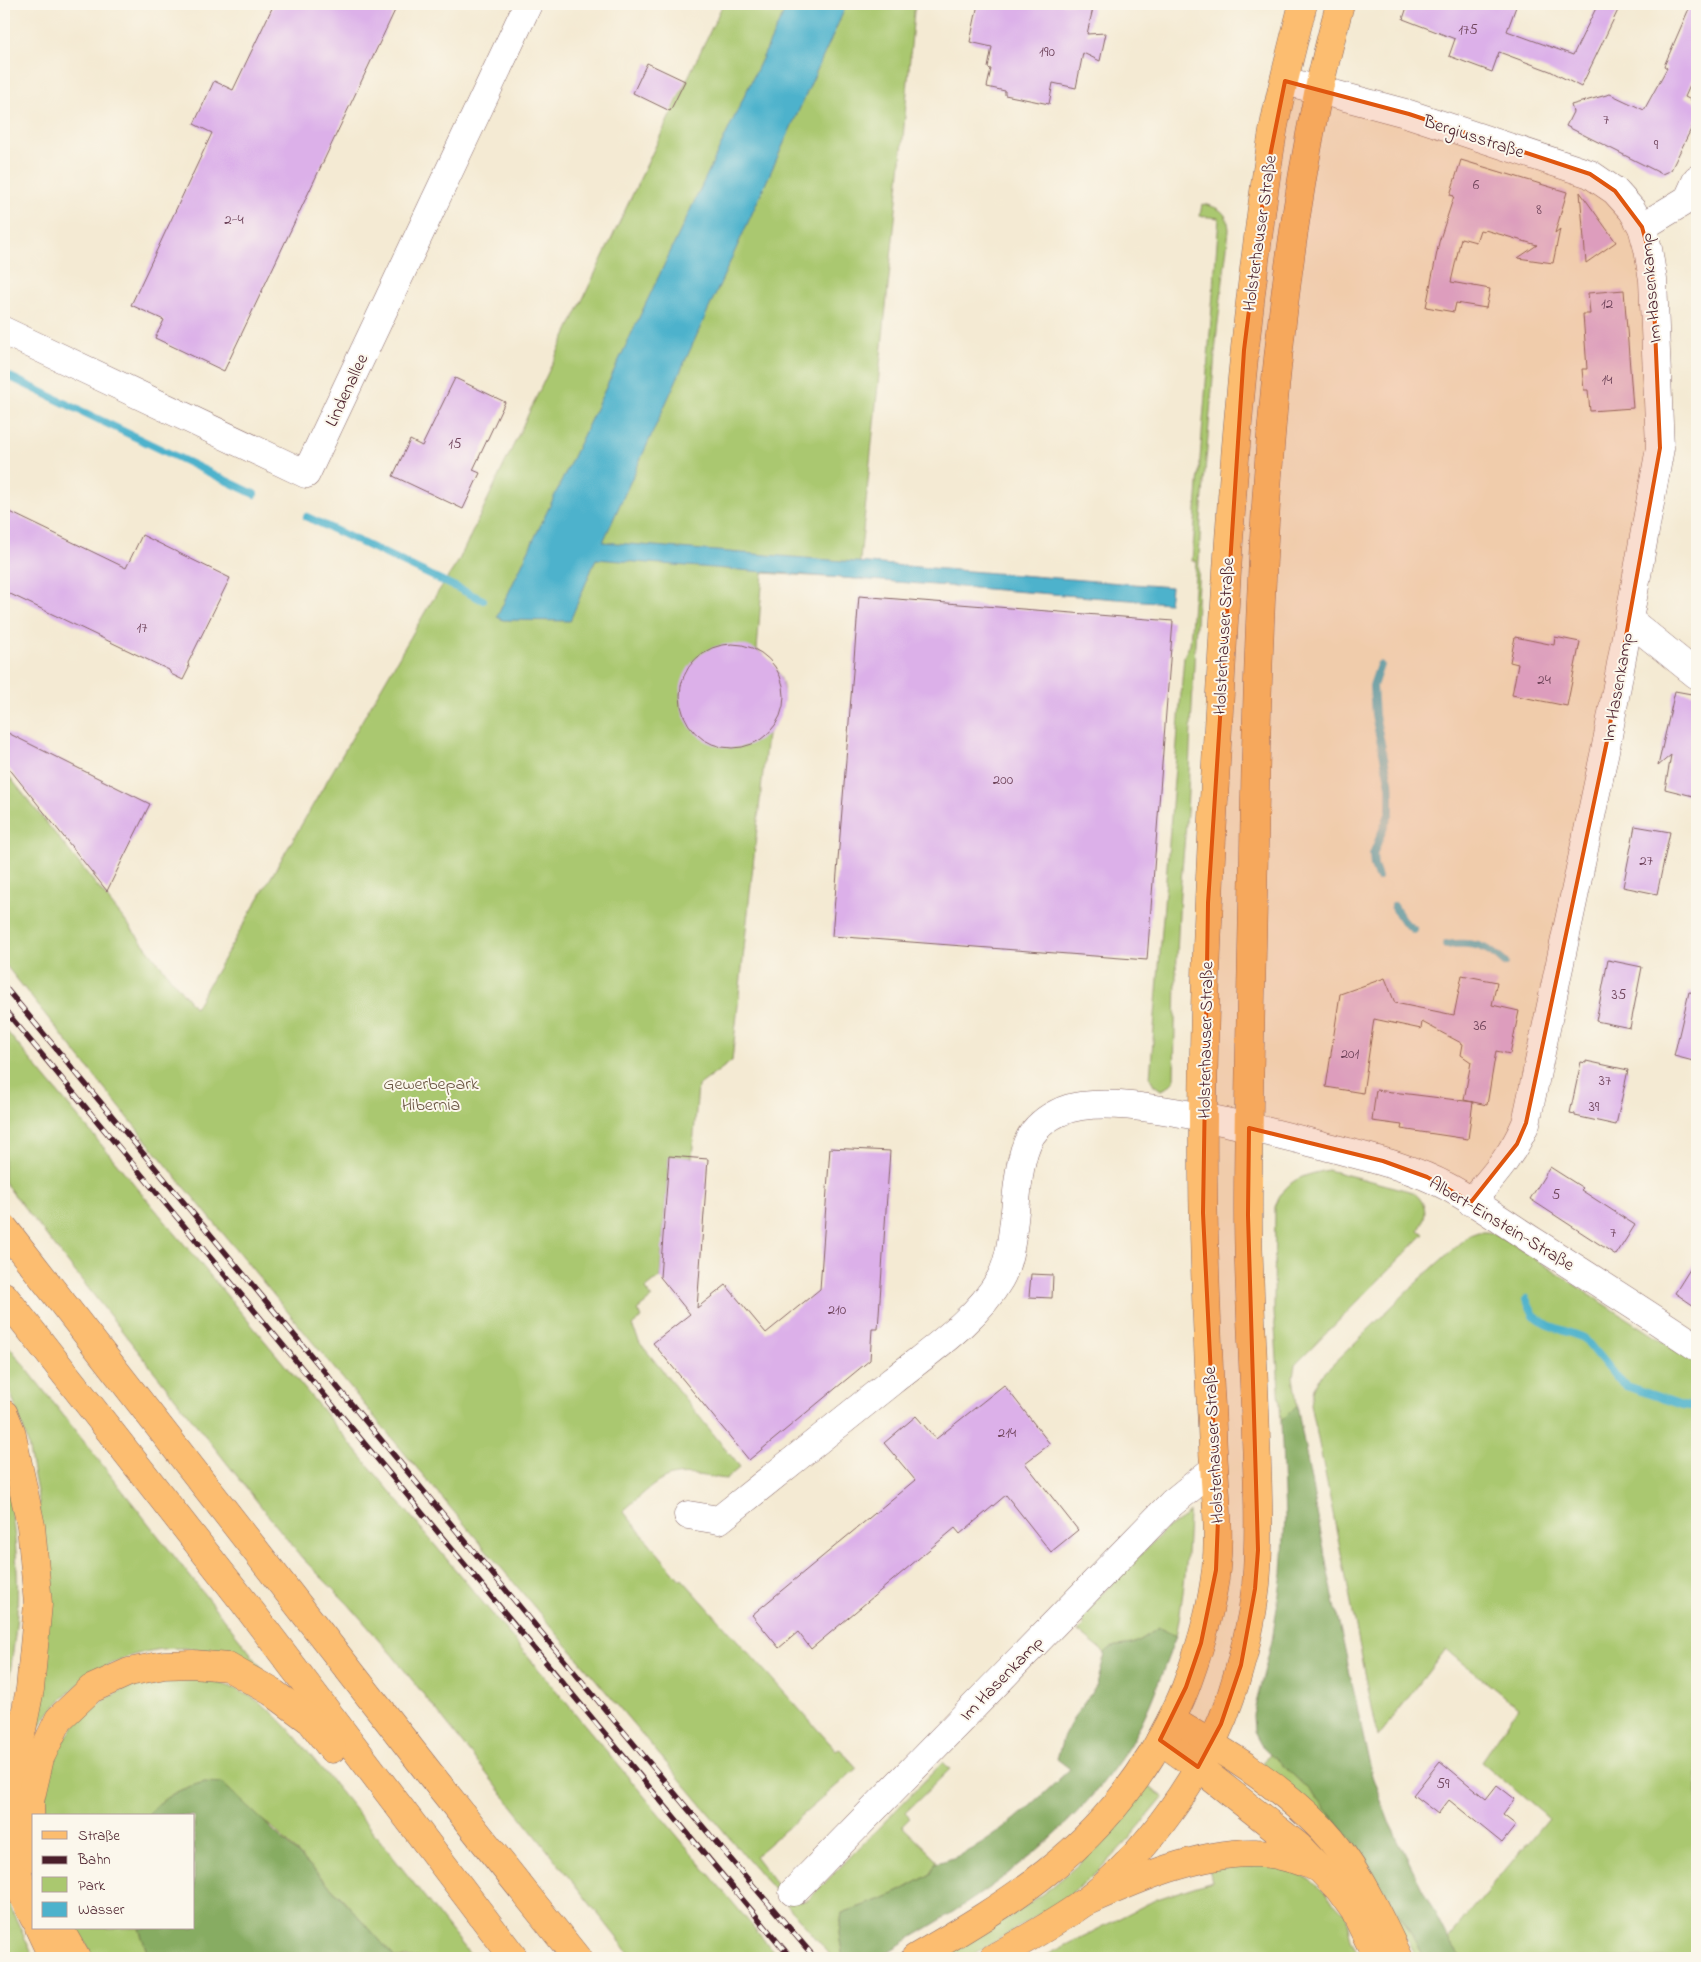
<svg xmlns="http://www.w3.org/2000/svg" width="1701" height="1962" viewBox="0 0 1701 1962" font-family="'Indie Flower',sans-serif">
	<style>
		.green { fill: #aac86f; stroke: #7a744d }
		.forest { fill: #87ac62; stroke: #686646 }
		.water { fill: #4db2cc; stroke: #4c687c }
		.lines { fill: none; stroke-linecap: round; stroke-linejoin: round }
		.stream { stroke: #4db2cc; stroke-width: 8 }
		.building { fill: #dcb0e9 }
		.minor-casing { stroke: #866666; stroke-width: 29 }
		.major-casing { stroke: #866666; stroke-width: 29 }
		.highway-casing { stroke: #866666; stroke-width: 29 }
		.minor { stroke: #fff; stroke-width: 28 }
		.major { stroke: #fcbd6f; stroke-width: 28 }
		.highway { stroke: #fcbd6f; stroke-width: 28 }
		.rail-casing { stroke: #4a1f2b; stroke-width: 5.5 }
		.rail { stroke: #fbf7ec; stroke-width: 4; stroke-dasharray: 11; stroke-linecap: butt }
		.marked { fill: #e0560e; fill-opacity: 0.2; stroke: #e0560e; stroke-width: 4; stroke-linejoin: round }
		.labels { text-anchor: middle; stroke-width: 4; stroke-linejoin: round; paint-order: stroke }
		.number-label { font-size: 15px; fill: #6e435a }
		.street-label { font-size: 18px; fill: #4a1f2b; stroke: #fbf7ec }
		.park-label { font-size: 18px; fill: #67523f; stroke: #fbf7ec }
	</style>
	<rect width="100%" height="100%" fill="#fbf7ec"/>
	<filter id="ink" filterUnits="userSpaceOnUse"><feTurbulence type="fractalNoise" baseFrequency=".02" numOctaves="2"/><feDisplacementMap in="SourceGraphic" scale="10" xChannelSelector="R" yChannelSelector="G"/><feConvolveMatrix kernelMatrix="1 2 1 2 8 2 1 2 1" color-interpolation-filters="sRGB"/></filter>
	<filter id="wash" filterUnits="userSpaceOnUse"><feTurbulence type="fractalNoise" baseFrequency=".0096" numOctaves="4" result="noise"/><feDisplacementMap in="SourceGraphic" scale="20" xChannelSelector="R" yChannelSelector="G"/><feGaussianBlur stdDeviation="1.12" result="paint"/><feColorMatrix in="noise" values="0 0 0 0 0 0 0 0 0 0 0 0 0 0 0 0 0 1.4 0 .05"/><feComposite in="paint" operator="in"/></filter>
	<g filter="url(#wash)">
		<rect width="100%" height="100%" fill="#f4ead3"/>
		<g class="green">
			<path d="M 723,4 L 917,4 L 914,11 L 901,161 L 858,579 L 763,573 L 757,650 C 790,674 791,703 767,735 L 732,1061 L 698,1086 L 692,1158 L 669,1157 L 660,1277 L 645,1289 L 652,1298 L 637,1310 L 642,1317 L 632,1326 L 640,1343 L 740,1467 L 726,1479 C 709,1477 688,1472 671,1476 C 654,1481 638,1499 623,1511 L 680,1580 L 682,1579 L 836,1750 L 839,1748 L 857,1768 L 755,1856 C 765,1868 779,1890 792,1899 C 797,1902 803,1901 808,1900 L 943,1762 L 950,1769 L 905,1813 L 910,1818 L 902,1826 L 935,1858 L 937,1863 L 935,1864 L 931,1874 L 902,1890 L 885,1898 L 842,1913 L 839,1933 L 843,1958 L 833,1958 L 749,1861 L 400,1448 L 150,1145 L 4,963 L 4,770 L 195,1008 L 428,607 L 458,562 Z"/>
			<path d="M 1202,204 C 1219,207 1228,212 1229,230 L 1217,331 L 1201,518 L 1187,812 L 1180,892 L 1176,976 L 1174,1081 L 1168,1087 L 1161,1090 L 1154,1085 L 1150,1078 L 1184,656 L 1190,644 L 1196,561 L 1192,561 L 1219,218 L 1200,216 Z"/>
			<path d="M 4,1028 L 779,1958 L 633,1958 L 393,1656 L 349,1605 L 302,1558 L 4,1182 Z"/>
			<path d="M 1328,1170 L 1413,1192 C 1427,1203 1428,1215 1419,1230 L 1424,1234 L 1295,1365 L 1293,1376 L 1297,1405 L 1281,1421 L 1274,1312 L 1275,1207 C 1286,1179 1301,1176 1328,1170 Z"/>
			<path d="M 1478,1232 L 1487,1232 L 1498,1235 L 1697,1364 L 1697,1958 L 1461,1958 L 1448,1939 L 1548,1818 L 1481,1761 L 1518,1708 L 1446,1649 L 1378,1737 L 1311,1404 L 1314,1388 L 1318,1379 L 1419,1280 L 1463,1240 L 1470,1235 Z"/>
			<path d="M 4,1340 L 263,1669 L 262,1670 C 248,1663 234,1657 219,1653 C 144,1634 71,1672 33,1737 L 39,1502 L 27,1440 L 4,1374 Z"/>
			<path d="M 4,1467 C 14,1515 19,1563 17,1612 C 15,1645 9,1678 4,1711 Z"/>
			<path d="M 1189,1512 C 1188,1554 1184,1594 1176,1636 L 1159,1628 C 1151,1633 1143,1639 1135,1643 C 1125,1647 1113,1643 1105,1653 L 1078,1631 L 1083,1626 L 1082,1614 L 1166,1529 L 1182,1519 Z"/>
			<path d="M 173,1677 C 198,1678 223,1681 246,1694 C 279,1711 302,1746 326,1774 C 376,1834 424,1897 473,1958 L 395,1958 L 342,1898 L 272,1827 L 205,1782 C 181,1788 162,1797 147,1816 L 44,1816 C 45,1797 47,1777 54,1759 C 70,1721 107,1692 146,1681 C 154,1679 164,1679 173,1677 Z"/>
			<path d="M 1270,1753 L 1306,1787 L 1353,1841 L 1409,1930 L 1425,1958 L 1417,1958 L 1405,1935 L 1357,1858 L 1263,1764 Z"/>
			<path d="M 1147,1786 L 1164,1797 L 1127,1841 L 1094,1875 L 1061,1901 L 968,1958 L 939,1958 C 971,1940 1004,1922 1034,1900 C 1079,1869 1114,1829 1147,1786 Z"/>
			<path d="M 1264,1865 L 1302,1875 L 1314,1882 L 1346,1915 L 1351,1939 L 1360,1958 L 1041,1958 L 1157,1899 L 1212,1881 L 1209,1869 Z"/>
			<path d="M 4,1893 L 34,1958 L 4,1958 Z"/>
			<path d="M 76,1928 L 139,1928 L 149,1958 L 94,1958 Z"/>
		</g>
		<g class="forest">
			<path d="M 1297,1405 L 1329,1577 L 1372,1776 L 1389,1822 L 1448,1939 L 1461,1958 L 1425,1958 L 1409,1930 L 1353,1841 L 1306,1787 L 1261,1745 L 1254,1732 L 1253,1715 L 1272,1641 L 1282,1574 L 1285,1517 L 1281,1421 Z"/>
			<path d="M 1159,1628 L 1176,1636 C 1160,1678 1146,1723 1120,1760 C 1068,1834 994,1889 917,1934 C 906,1940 884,1956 874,1958 C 865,1960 853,1958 843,1958 L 839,1933 L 842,1913 L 885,1898 L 902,1890 L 931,1874 L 935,1863 C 985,1854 1034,1802 1070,1769 L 1057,1759 L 1063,1738 L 1074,1717 L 1097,1685 L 1105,1653 C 1113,1643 1125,1647 1135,1643 C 1143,1639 1151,1633 1159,1628 Z"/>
			<path d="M 205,1782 L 222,1783 C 283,1838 342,1895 395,1958 L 149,1958 L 139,1928 L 194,1928 L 194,1816 L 147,1816 C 162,1797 181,1788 205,1782 Z"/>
		</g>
		<path class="water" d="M 788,4 L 847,4 L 603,542 L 1171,587 L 1169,603 L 596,559 L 570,621 L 503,620 L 497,617 Z"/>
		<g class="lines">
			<g class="stream">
				<path d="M 4,374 L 254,494"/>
				<path d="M 307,517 L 483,600"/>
				<path d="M 1378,877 L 1374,866 L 1373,854 L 1390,812 L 1390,786 L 1375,715 L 1373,686 L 1380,665"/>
				<path d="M 1394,906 L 1403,921 L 1414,930"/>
				<path d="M 1446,945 C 1472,941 1486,945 1505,963"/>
				<path d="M 1526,1299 L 1534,1315 L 1548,1325 L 1584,1338 L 1616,1377 L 1626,1386 L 1682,1405 L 1697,1407"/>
			</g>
		</g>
		<g id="blocks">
			<g class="building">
				<path d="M 274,4 L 398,4 L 224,371 L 155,338 L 164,320 L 131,305 L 212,133 L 194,124 L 214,81 L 233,90 Z"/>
				<path d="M 978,4 L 1094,4 L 1087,34 L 1106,33 L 1100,61 L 1083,53 L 1076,88 L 1053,83 L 1049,104 L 1005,95 L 1005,91 L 987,87 L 991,69 L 988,68 L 992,47 L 970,42 Z"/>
				<path d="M 1408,4 L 1517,4 L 1507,31 L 1573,55 L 1598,4 L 1621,4 L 1581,87 L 1550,71 L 1499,52 L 1492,72 L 1449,56 L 1455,39 L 1403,19 Z"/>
				<path d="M 1691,4 L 1697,4 L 1697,70 L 1685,97 L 1697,103 L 1697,117 L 1671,170 L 1662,174 L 1566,126 L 1573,112 L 1571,105 L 1610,94 L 1644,110 L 1667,68 L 1664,66 Z"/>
				<path d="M 647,63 L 685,81 L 670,111 L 633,93 Z"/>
				<path d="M 1461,160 L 1567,192 L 1555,233 L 1560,229 L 1553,263 L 1518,258 L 1537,245 L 1485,230 L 1484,231 L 1480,230 L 1476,242 L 1461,238 L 1451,282 L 1490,289 L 1486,308 L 1456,303 L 1454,312 L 1426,307 L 1439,242 L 1454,196 L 1450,195 Z"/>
				<path d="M 1580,192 L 1616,242 L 1586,263 Z"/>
				<path d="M 1624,290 L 1633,408 L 1590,411 L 1588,390 L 1584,390 L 1582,369 L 1587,369 L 1583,314 L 1590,314 L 1588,293 Z"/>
				<path d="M 455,378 L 505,402 L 473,470 L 480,473 L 463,509 L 393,476 L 410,440 L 422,446 Z"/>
				<path d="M 4,509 L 126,568 L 142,535 L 230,578 L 188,663 L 189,668 L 183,680 L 171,674 L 169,670 L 4,591 Z"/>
				<path d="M 859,596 L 1173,621 L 1147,960 L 832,936 Z"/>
				<path d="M 1515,637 L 1554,645 L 1555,637 L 1580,642 L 1567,706 L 1512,695 L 1518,664 L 1510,662 Z"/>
				<circle cx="732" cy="696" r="52"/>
				<path d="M 1675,691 L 1697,695 L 1697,797 L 1665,789 L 1671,755 L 1658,766 Z"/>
				<path d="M 4,731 L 150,804 L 107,891 L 4,762 Z"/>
				<path d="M 1635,826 L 1670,832 L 1657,894 L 1623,887 Z"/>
				<path d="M 1608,960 L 1642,967 L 1630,1028 L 1596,1021 Z"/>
				<path d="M 1462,975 L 1497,982 L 1492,1005 L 1519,1011 L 1510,1054 L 1496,1051 L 1487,1105 L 1464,1100 L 1471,1062 L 1461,1055 L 1463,1044 L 1422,1022 L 1421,1029 L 1374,1019 L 1363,1093 L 1326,1087 L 1340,994 L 1385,978 L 1395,1003 L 1454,1015 Z"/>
				<path d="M 1689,992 L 1697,993 L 1697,1062 L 1674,1056 Z"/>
				<path d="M 1586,1061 L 1628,1070 L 1616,1125 L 1575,1116 L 1575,1114 L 1570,1113 L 1581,1062 L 1586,1063 Z"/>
				<path d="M 1376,1090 L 1473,1102 L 1468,1139 L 1401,1129 L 1402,1125 L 1372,1121 Z"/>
				<path d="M 830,1148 L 890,1151 L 878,1329 L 872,1329 L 870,1360 L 749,1460 L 653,1343 L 690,1314 L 660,1277 L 669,1156 L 708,1159 L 697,1308 L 726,1285 L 766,1333 L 820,1289 Z"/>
				<path d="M 1550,1167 L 1583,1188 L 1581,1190 L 1635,1225 L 1616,1255 L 1530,1199 Z"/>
				<path d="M 1697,1258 L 1697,1308 L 1675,1293 Z"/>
				<path d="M 1031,1274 L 1053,1275 L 1052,1298 L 1029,1297 Z"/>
				<path d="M 1004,1385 L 1050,1444 L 1025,1463 L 1078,1530 L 1051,1552 L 1006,1495 L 960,1534 L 955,1528 L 811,1649 L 798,1632 L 779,1648 L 752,1615 L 915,1480 L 884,1443 L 916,1416 L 936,1439 Z"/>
				<path d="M 1440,1761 L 1486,1799 L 1497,1785 L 1515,1799 L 1503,1815 L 1516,1825 L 1502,1843 L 1449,1800 L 1438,1814 L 1413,1795 Z"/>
			</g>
		</g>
	</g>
	<g filter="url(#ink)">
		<use href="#blocks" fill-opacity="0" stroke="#866666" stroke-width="1"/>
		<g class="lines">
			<g class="minor-casing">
				<g id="minor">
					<path d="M 1285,81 L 1409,114 L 1590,174 L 1615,191 L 1632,210 L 1642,227 L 1648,249 L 1653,280 L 1660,448 L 1607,741 L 1526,1123 C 1512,1156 1494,1175 1471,1202"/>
					<path d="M 1642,227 L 1688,199 L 1697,179"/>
					<path d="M 4,331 L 306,474 L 528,4"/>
					<path d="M 1629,620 L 1697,675"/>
					<path d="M 688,1515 L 719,1520 C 776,1474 834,1428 891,1382 C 928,1352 977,1320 1000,1279 C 1022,1239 1009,1155 1037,1128 C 1048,1116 1065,1108 1081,1106 C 1112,1102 1145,1107 1175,1112 C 1223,1120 1270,1132 1317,1144 C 1361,1156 1407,1165 1448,1187 C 1477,1203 1505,1223 1533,1241 C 1588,1276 1643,1311 1697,1347"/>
					<path d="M 793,1892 L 1172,1503 L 1214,1469"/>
				</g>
			</g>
			<g class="major-casing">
				<g id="major">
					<path d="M 915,1958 C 1011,1902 1091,1853 1151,1756 C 1165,1732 1179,1707 1188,1681 C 1201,1645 1212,1607 1216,1569 C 1220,1534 1216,1500 1214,1465 C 1212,1440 1212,1416 1210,1391 C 1206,1301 1202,1210 1203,1119 C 1204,965 1213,812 1222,658 C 1229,525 1238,393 1255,261 C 1261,216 1266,171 1274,126 C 1282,85 1293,44 1303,4"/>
					<path d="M 993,1958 C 1023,1941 1054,1924 1082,1904 C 1145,1857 1207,1770 1231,1696 C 1243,1660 1252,1622 1256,1585 C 1260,1536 1258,1488 1256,1439 C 1254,1363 1248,1287 1248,1211 C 1248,1090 1252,969 1254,848 C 1258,599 1267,339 1318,94 C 1324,64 1332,34 1340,4"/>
				</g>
			</g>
			<g class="highway-casing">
				<g id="highway">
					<path d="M 4,1228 L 430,1774 L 577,1958"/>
					<path d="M 4,1296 L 243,1601 L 514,1958"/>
					<path d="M 4,1414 L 11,1431 L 31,1526 L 38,1604 L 30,1689 L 17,1755 L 8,1823 L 23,1895 L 34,1918"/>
					<path d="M 1171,1720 C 1225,1752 1276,1782 1321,1828 C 1356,1865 1377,1913 1399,1958"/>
					<path d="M 1160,1740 L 1198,1767 L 1298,1846 L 1339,1889 L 1354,1910 L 1370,1943"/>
					<path d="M 34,1857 L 31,1848 L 30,1801 L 40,1758 L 59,1719 L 91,1689 L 129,1672 L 164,1665 L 193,1664 L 228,1667 L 272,1692 L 311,1721 L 332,1749"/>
					<path d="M 1081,1904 C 1133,1881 1199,1851 1257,1853 C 1277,1853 1297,1860 1316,1867"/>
					<path d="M 39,1928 L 53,1958"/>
					<path d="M 59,1928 L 76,1958"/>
				</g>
			</g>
			<use href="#minor" class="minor"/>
			<use href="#major" class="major"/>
			<use href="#highway" class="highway"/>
			<g class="rail-casing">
				<g id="rail">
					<path d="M 4,986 L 687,1808 L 815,1958"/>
					<path d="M 4,1009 C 267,1325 528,1643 791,1958"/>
				</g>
			</g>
			<use href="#rail" class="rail"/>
		</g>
	</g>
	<path class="marked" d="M 1285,81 L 1409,114 L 1590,174 L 1615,191 L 1642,227 L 1648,249 L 1653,280 L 1660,448 L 1607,741 L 1526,1123 L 1517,1144 L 1471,1202 L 1427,1177 L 1383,1161 L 1249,1128 L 1248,1215 L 1258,1550 L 1255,1589 L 1241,1665 L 1221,1724 L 1198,1767 L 1160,1740 L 1186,1687 L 1201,1643 L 1216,1570 L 1218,1519 L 1203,1213 L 1208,903 L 1244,350 L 1266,176 Z"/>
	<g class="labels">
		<g class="number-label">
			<text x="1468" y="34">175</text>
			<text x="1047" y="56">190</text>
			<text x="1606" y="124">7</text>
			<text x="1656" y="149">9</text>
			<text x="1476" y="189">6</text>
			<text x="1539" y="214">8</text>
			<text x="234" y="224">2-4</text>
			<text x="1607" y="308">12</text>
			<text x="1607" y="384">14</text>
			<text x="455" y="448">15</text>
			<text x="142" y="632">17</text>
			<text x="1544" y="684">24</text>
			<text x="1003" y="784">200</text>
			<text x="1646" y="865">27</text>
			<text x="1619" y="999">35</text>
			<text x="1480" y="1030">36</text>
			<text x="1350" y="1058">201</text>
			<text x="1605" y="1085">37</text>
			<text x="1594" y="1111">39</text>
			<text x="1556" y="1199">5</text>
			<text x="1613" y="1237">7</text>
			<text x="837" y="1314">210</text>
			<text x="1007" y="1437">214</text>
			<text x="1443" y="1788">59</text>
		</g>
		<g class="street-label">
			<text transform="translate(1474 136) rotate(18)" y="6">Bergiusstraße</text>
			<text transform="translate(1259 233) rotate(-82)" y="6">Holsterhauser Straße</text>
			<text transform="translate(1650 288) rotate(-95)" y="6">Im Hasenkamp</text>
			<text transform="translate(346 390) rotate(-65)" y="6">Lindenallee</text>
			<text transform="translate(1223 636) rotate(-87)" y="6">Holsterhauser Straße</text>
			<text transform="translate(1617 687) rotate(-80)" y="6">Im Hasenkamp</text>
			<text transform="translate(1205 1040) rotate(-89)" y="6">Holsterhauser Straße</text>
			<text transform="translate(1502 1223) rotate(31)" y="6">Albert-Einstein-Straße</text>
			<text transform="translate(1213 1445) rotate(-93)" y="6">Holsterhauser Straße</text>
			<text transform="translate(1001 1678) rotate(-46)" y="6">Im Hasenkamp</text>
		</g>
		<g class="park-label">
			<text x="431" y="1089">Gewerbepark<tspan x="431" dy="21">Hibernia</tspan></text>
		</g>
	</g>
	<rect width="1701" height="1962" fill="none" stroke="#fbf7ec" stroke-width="20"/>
	<rect x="32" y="1814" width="162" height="115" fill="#fbf7ec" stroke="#b4a19f"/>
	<rect x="42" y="1831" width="25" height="8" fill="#fcbd6f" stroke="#b4a19f"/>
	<text x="78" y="1840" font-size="15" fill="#4a1f2b">Straße</text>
	<rect x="42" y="1856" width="25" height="8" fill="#4a1f2b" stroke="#b4a19f"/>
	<text x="78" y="1864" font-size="15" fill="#4a1f2b">Bahn</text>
	<rect x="42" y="1877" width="25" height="15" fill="#aac86f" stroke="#b4a19f"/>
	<text x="78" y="1890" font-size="15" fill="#4a1f2b">Park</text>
	<rect x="42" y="1902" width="25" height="15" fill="#4db2cc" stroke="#b4a19f"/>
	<text x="78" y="1914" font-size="15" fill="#4a1f2b">Wasser</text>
</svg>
